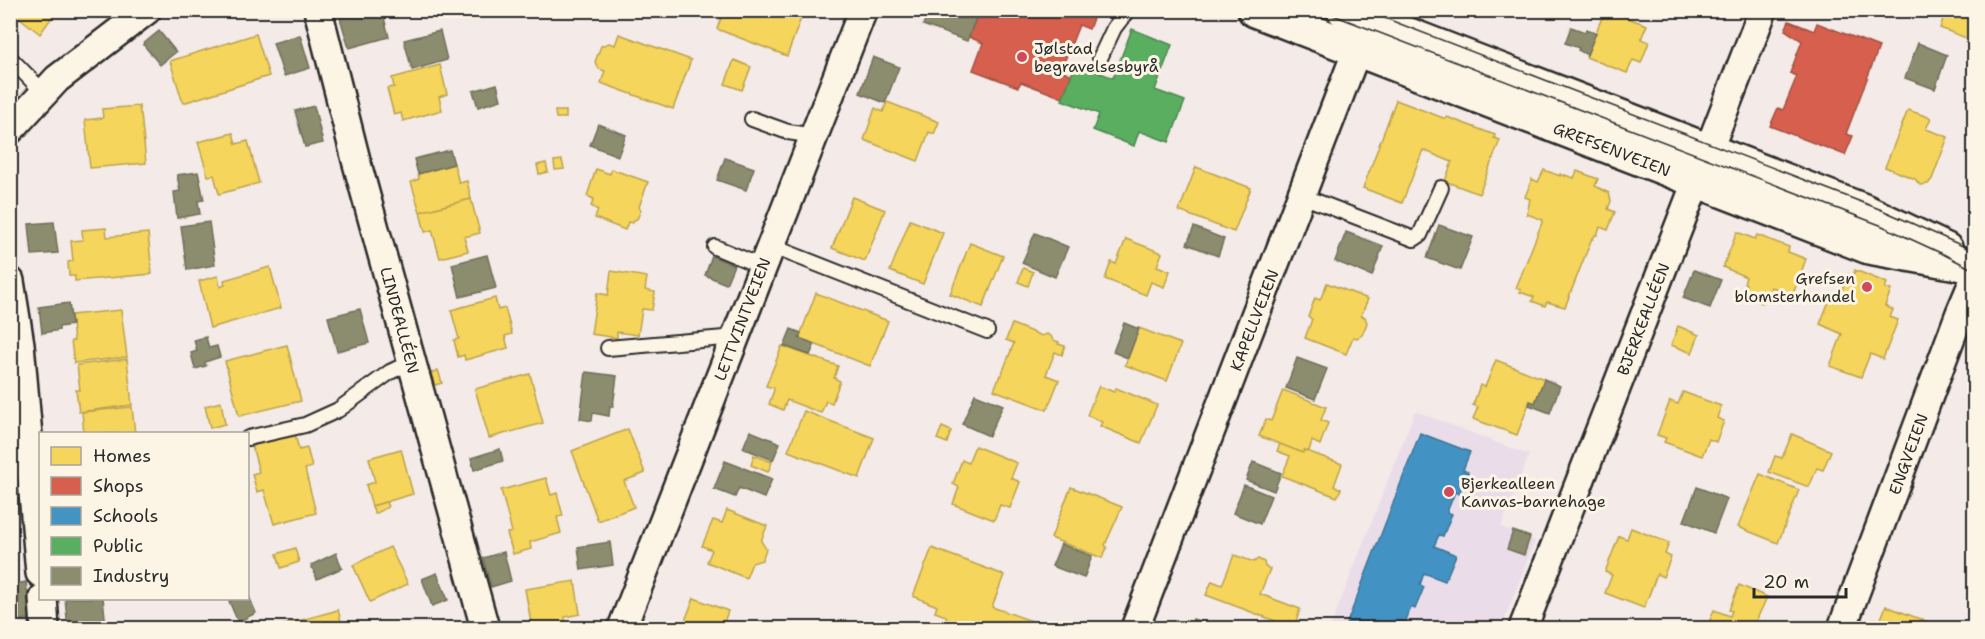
<svg xmlns="http://www.w3.org/2000/svg" width="1985" height="639" viewBox="0 0 1985 639" font-family="'Shantell Sans',sans-serif">
	<style>
		.built { fill: #eadde9 }
		.homes { fill: #f6d55c; stroke: #b9a24d; stroke-width: 1.5 }
		.shops { fill: #d6604d; stroke: #a35043; stroke-width: 1.5 }
		.schools { fill: #4393c3; stroke: #3c7495; stroke-width: 1.5 }
		.public { fill: #5aae61; stroke: #4c8751; stroke-width: 1.5 }
		.industry { fill: #8c8c6e; stroke: #6f6f5a; stroke-width: 1.5 }
		.lines { fill: none; stroke-linecap: round; stroke-linejoin: round }
		.service-casing { stroke: #2b2b2b; stroke-width: 18 }
		.minor-casing { stroke: #2b2b2b; stroke-width: 32 }
		.secondary-casing { stroke: #2b2b2b; stroke-width: 38 }
		.service { stroke: #fcf5e5; stroke-width: 14 }
		.minor { stroke: #fcf5e5; stroke-width: 27 }
		.secondary { stroke: #fcf5e5; stroke-width: 33 }
		.tram { stroke: #2b2b2b; stroke-width: 1.5 }
		.poi-dot { fill: #d1495b; stroke: #fcf5e5; stroke-width: 2 }
		.labels { text-anchor: middle; stroke-width: 6; stroke-linejoin: round; paint-order: stroke }
		.poi-label { font-size: 16px; fill: #2b2b2b; stroke: #fcf5e5; text-anchor: start }
		.street-label { font-size: 16px; fill: #2b2b2b; stroke: #fcf5e5 }
	</style>
	<rect width="100%" height="100%" fill="#f4eae7"/>
	<filter id="ink" filterUnits="userSpaceOnUse"><feTurbulence type="fractalNoise" baseFrequency=".0167" numOctaves="2"/><feDisplacementMap in="SourceGraphic" scale="12" xChannelSelector="R" yChannelSelector="G"/><feConvolveMatrix kernelMatrix="1 2 1 2 8 2 1 2 1" color-interpolation-filters="sRGB"/></filter>
	<g filter="url(#ink)">
		<path class="built" d="M 1415,411 L 1529,455 L 1501,527 L 1535,541 L 1501,628 L 1330,628 Z"/>
		<g class="homes">
			<path d="M 10,10 L 57,10 L 40,34 Z"/>
			<path d="M 724,10 L 804,10 L 787,56 L 717,29 Z"/>
			<path d="M 1468,10 L 1486,10 L 1484,17 Z"/>
			<path d="M 1605,10 L 1647,25 L 1641,39 L 1649,42 L 1641,63 L 1633,60 L 1627,73 L 1586,57 Z"/>
			<path d="M 1946,10 L 1974,10 L 1974,41 L 1940,28 Z"/>
			<path d="M 256,34 L 269,76 L 183,103 L 170,61 Z"/>
			<path d="M 619,34 L 691,60 L 673,109 L 601,83 L 605,71 L 599,69 L 595,62 L 601,46 L 609,43 L 615,45 Z"/>
			<path d="M 734,60 L 751,67 L 742,90 L 725,84 Z"/>
			<path d="M 440,65 L 447,94 L 439,97 L 442,110 L 403,121 L 401,113 L 394,115 L 387,88 L 394,87 L 392,78 Z"/>
			<path d="M 1396,100 L 1446,119 L 1447,117 L 1495,135 L 1494,138 L 1500,140 L 1479,194 L 1445,181 L 1452,162 L 1423,150 L 1402,203 L 1363,188 Z"/>
			<path d="M 887,102 L 939,122 L 934,134 L 929,132 L 918,161 L 864,140 L 875,108 L 883,112 Z"/>
			<path d="M 139,106 L 140,114 L 141,114 L 146,163 L 90,168 L 85,120 L 103,118 L 102,109 Z"/>
			<path d="M 1908,110 L 1931,118 L 1926,129 L 1948,137 L 1932,179 L 1928,184 L 1920,185 L 1915,179 L 1885,167 Z"/>
			<path d="M 555,111 L 566,111 L 566,118 L 556,118 Z"/>
			<path d="M 233,133 L 236,144 L 248,141 L 259,183 L 219,194 L 214,175 L 208,176 L 198,142 Z"/>
			<path d="M 562,160 L 564,169 L 555,170 L 554,161 Z"/>
			<path d="M 546,163 L 548,172 L 539,174 L 537,165 Z"/>
			<path d="M 454,164 L 459,183 L 467,181 L 471,199 L 420,212 L 411,182 L 419,179 L 418,174 Z"/>
			<path d="M 1196,167 L 1251,188 L 1234,232 L 1179,211 Z"/>
			<path d="M 596,169 L 610,174 L 611,169 L 648,182 L 639,207 L 641,210 L 637,219 L 634,220 L 633,223 L 628,222 L 625,230 L 595,218 L 598,210 L 591,206 L 594,199 L 587,196 Z"/>
			<path d="M 1544,170 L 1560,176 L 1560,174 L 1565,176 L 1565,175 L 1574,178 L 1577,171 L 1598,179 L 1595,186 L 1609,193 L 1611,201 L 1608,209 L 1615,212 L 1608,230 L 1600,227 L 1597,235 L 1595,235 L 1593,239 L 1592,238 L 1565,307 L 1547,302 L 1545,306 L 1532,301 L 1534,297 L 1520,292 L 1521,290 L 1516,288 L 1543,220 L 1527,214 L 1530,199 L 1525,197 L 1532,179 L 1538,182 Z"/>
			<path d="M 852,197 L 885,210 L 865,261 L 832,248 Z"/>
			<path d="M 471,199 L 480,233 L 464,237 L 468,251 L 440,258 L 432,230 L 425,232 L 420,212 Z"/>
			<path d="M 910,220 L 943,233 L 923,284 L 890,271 Z"/>
			<path d="M 106,228 L 107,237 L 148,233 L 152,274 L 75,281 L 75,276 L 69,276 L 68,262 L 73,261 L 71,241 L 83,240 L 82,230 Z"/>
			<path d="M 1737,232 L 1755,239 L 1757,235 L 1789,247 L 1788,252 L 1806,259 L 1793,294 L 1771,287 L 1769,293 L 1766,292 L 1762,303 L 1742,295 L 1746,284 L 1744,283 L 1746,277 L 1723,267 Z"/>
			<path d="M 1126,239 L 1162,253 L 1157,266 L 1170,271 L 1164,287 L 1151,282 L 1146,295 L 1105,279 L 1111,262 L 1116,264 Z"/>
			<path d="M 970,243 L 1003,256 L 983,307 L 950,294 Z"/>
			<path d="M 270,267 L 281,308 L 210,328 L 199,281 L 218,276 L 220,287 L 225,285 L 224,280 Z"/>
			<path d="M 1023,268 L 1033,272 L 1028,286 L 1018,282 Z"/>
			<path d="M 1855,270 L 1887,283 L 1885,288 L 1891,290 L 1885,306 L 1893,310 L 1890,317 L 1898,320 L 1883,359 L 1870,354 L 1861,377 L 1830,366 L 1842,334 L 1820,324 L 1831,296 L 1839,298 L 1848,274 L 1853,276 Z"/>
			<path d="M 611,271 L 647,277 L 645,290 L 655,292 L 652,310 L 642,309 L 638,335 L 617,332 L 617,338 L 591,334 L 597,293 L 608,295 Z"/>
			<path d="M 1327,283 L 1368,299 L 1361,316 L 1365,317 L 1367,323 L 1362,335 L 1357,338 L 1353,337 L 1346,354 L 1305,338 L 1312,319 L 1308,317 L 1315,298 L 1320,300 Z"/>
			<path d="M 816,293 L 888,321 L 870,366 L 799,338 Z"/>
			<path d="M 495,298 L 498,310 L 505,308 L 512,334 L 505,336 L 508,348 L 465,360 L 464,355 L 458,357 L 454,340 L 459,339 L 451,310 Z"/>
			<path d="M 121,310 L 127,357 L 74,363 L 71,341 L 74,341 L 71,315 Z"/>
			<path d="M 1012,324 L 1042,336 L 1047,334 L 1051,336 L 1053,340 L 1059,342 L 1058,344 L 1065,346 L 1062,355 L 1055,352 L 1046,375 L 1059,380 L 1047,410 L 994,390 L 1000,375 L 1001,376 L 1014,343 L 1006,340 Z"/>
			<path d="M 1678,326 L 1699,335 L 1692,353 L 1671,345 Z"/>
			<path d="M 1139,328 L 1181,344 L 1167,381 L 1125,365 Z"/>
			<path d="M 287,345 L 301,401 L 239,416 L 225,361 Z"/>
			<path d="M 782,346 L 838,366 L 834,378 L 840,381 L 832,403 L 826,401 L 821,413 L 787,400 L 783,410 L 769,404 L 774,390 L 774,388 L 766,386 Z"/>
			<path d="M 127,359 L 132,405 L 79,412 L 76,390 L 80,390 L 77,365 Z"/>
			<path d="M 1496,360 L 1544,379 L 1535,403 L 1530,401 L 1517,435 L 1473,419 L 1478,407 L 1473,405 L 1480,385 L 1485,387 Z"/>
			<path d="M 438,370 L 442,383 L 435,385 L 431,373 Z"/>
			<path d="M 530,374 L 543,423 L 489,438 L 475,389 Z"/>
			<path d="M 1099,386 L 1114,392 L 1116,388 L 1157,405 L 1141,443 L 1100,426 L 1102,422 L 1087,415 Z"/>
			<path d="M 1283,390 L 1326,407 L 1321,420 L 1328,423 L 1320,445 L 1312,441 L 1309,451 L 1304,450 L 1303,453 L 1259,436 L 1266,419 L 1271,421 Z"/>
			<path d="M 1683,392 L 1721,406 L 1717,418 L 1724,421 L 1716,442 L 1709,439 L 1702,456 L 1664,442 L 1666,438 L 1657,435 L 1670,401 L 1678,404 Z"/>
			<path d="M 221,402 L 225,424 L 210,428 L 205,406 Z"/>
			<path d="M 132,407 L 135,434 L 84,434 L 82,412 Z"/>
			<path d="M 804,411 L 874,438 L 859,478 L 788,451 Z"/>
			<path d="M 942,427 L 951,431 L 947,443 L 937,439 Z"/>
			<path d="M 628,429 L 645,473 L 624,481 L 634,507 L 598,521 L 572,451 Z"/>
			<path d="M 295,434 L 299,450 L 307,448 L 312,467 L 305,469 L 316,513 L 274,524 L 264,490 L 257,492 L 252,474 L 259,472 L 252,446 Z"/>
			<path d="M 1792,434 L 1831,451 L 1823,470 L 1817,468 L 1809,487 L 1769,472 L 1775,456 L 1782,458 Z"/>
			<path d="M 1280,444 L 1303,453 L 1304,450 L 1342,464 L 1334,486 L 1341,489 L 1337,497 L 1282,476 L 1290,456 L 1277,451 Z"/>
			<path d="M 975,446 L 1017,463 L 1011,478 L 1020,482 L 1010,508 L 1000,505 L 994,520 L 953,504 L 959,487 L 953,484 L 962,460 L 968,463 Z"/>
			<path d="M 401,449 L 413,494 L 372,506 L 366,485 L 375,482 L 369,458 Z"/>
			<path d="M 754,455 L 772,462 L 768,472 L 751,465 Z"/>
			<path d="M 1760,474 L 1799,490 L 1778,543 L 1738,527 Z"/>
			<path d="M 546,478 L 551,495 L 557,493 L 563,516 L 557,517 L 561,533 L 530,542 L 531,549 L 513,554 L 507,533 L 512,532 L 501,490 Z"/>
			<path d="M 1071,487 L 1122,507 L 1105,545 L 1107,548 L 1102,558 L 1051,538 Z"/>
			<path d="M 386,502 L 388,507 L 375,514 L 372,506 Z"/>
			<path d="M 727,510 L 767,526 L 761,541 L 766,549 L 762,560 L 752,563 L 746,578 L 707,562 L 712,550 L 702,546 L 713,520 L 722,523 Z"/>
			<path d="M 1631,528 L 1669,543 L 1665,554 L 1671,557 L 1663,577 L 1657,574 L 1644,608 L 1605,593 L 1612,575 L 1605,572 L 1619,536 L 1627,539 Z"/>
			<path d="M 390,547 L 408,584 L 370,602 L 353,565 Z"/>
			<path d="M 295,548 L 299,562 L 281,568 L 277,554 Z"/>
			<path d="M 932,548 L 1004,575 L 992,607 L 1052,628 L 949,628 L 950,626 L 946,616 L 935,612 L 937,606 L 913,596 Z"/>
			<path d="M 1234,555 L 1254,562 L 1258,559 L 1264,562 L 1265,567 L 1270,569 L 1260,594 L 1300,609 L 1294,628 L 1206,595 L 1212,581 L 1222,585 Z"/>
			<path d="M 575,581 L 580,614 L 565,617 L 566,626 L 532,628 L 525,589 Z"/>
			<path d="M 1739,585 L 1767,597 L 1753,628 L 1707,628 L 1714,610 L 1730,616 L 1732,611 L 1729,610 Z"/>
			<path d="M 694,598 L 728,611 L 722,628 L 682,628 Z"/>
			<path d="M 1886,606 L 1933,624 L 1932,628 L 1871,628 L 1875,619 L 1880,621 Z"/>
			<path d="M 338,610 L 343,628 L 285,628 L 284,625 Z"/>
		</g>
		<g class="shops">
			<path d="M 979,10 L 1096,10 L 1089,29 L 1079,25 L 1061,70 L 1072,75 L 1063,98 L 1021,82 L 1018,87 L 973,70 L 983,43 L 969,37 Z"/>
			<path d="M 1789,21 L 1814,31 L 1817,23 L 1879,47 L 1846,134 L 1853,136 L 1845,155 L 1770,126 L 1778,108 L 1783,110 L 1797,76 L 1790,73 L 1802,41 L 1785,30 Z"/>
		</g>
		<path class="schools" d="M 1420,433 L 1470,452 L 1463,470 L 1468,472 L 1459,494 L 1455,492 L 1447,512 L 1452,514 L 1443,536 L 1439,535 L 1434,546 L 1456,555 L 1445,581 L 1424,573 L 1420,585 L 1424,587 L 1415,609 L 1411,607 L 1404,626 L 1408,628 L 1345,628 Z"/>
		<path class="public" d="M 1132,29 L 1172,45 L 1155,90 L 1185,101 L 1169,142 L 1139,131 L 1134,146 L 1093,130 L 1099,114 L 1062,100 L 1076,63 L 1113,78 Z"/>
		<g class="industry">
			<path d="M 367,10 L 382,10 L 389,37 L 349,48 L 340,18 Z"/>
			<path d="M 929,10 L 971,10 L 978,13 L 967,41 L 923,25 Z"/>
			<path d="M 1571,27 L 1585,32 L 1586,29 L 1596,33 L 1587,55 L 1578,50 L 1579,48 L 1565,43 Z"/>
			<path d="M 159,31 L 176,52 L 160,65 L 143,44 Z"/>
			<path d="M 440,31 L 447,60 L 412,70 L 404,40 Z"/>
			<path d="M 300,35 L 310,68 L 284,76 L 273,43 Z"/>
			<path d="M 1918,43 L 1947,55 L 1935,89 L 1905,78 Z"/>
			<path d="M 873,57 L 899,67 L 885,103 L 860,93 Z"/>
			<path d="M 497,84 L 501,100 L 478,107 L 473,91 Z"/>
			<path d="M 314,106 L 323,143 L 305,147 L 295,111 Z"/>
			<path d="M 598,124 L 626,135 L 618,156 L 590,145 Z"/>
			<path d="M 450,150 L 454,164 L 418,174 L 414,159 Z"/>
			<path d="M 725,158 L 754,168 L 746,190 L 717,180 Z"/>
			<path d="M 198,172 L 204,200 L 198,201 L 200,214 L 177,218 L 174,192 L 180,191 L 177,175 Z"/>
			<path d="M 54,222 L 58,253 L 32,255 L 29,224 Z"/>
			<path d="M 209,222 L 215,265 L 187,270 L 181,226 Z"/>
			<path d="M 1439,225 L 1473,237 L 1460,270 L 1427,258 Z"/>
			<path d="M 1194,227 L 1224,239 L 1218,256 L 1187,244 Z"/>
			<path d="M 1346,232 L 1383,246 L 1372,276 L 1335,261 Z"/>
			<path d="M 1035,233 L 1068,247 L 1055,277 L 1022,263 Z"/>
			<path d="M 487,255 L 496,288 L 460,297 L 452,264 Z"/>
			<path d="M 712,256 L 734,265 L 726,284 L 705,275 Z"/>
			<path d="M 1694,270 L 1721,280 L 1710,308 L 1683,298 Z"/>
			<path d="M 69,303 L 72,325 L 59,327 L 59,330 L 42,333 L 39,307 Z"/>
			<path d="M 360,309 L 369,343 L 337,351 L 328,317 Z"/>
			<path d="M 1124,323 L 1139,329 L 1128,358 L 1113,352 Z"/>
			<path d="M 791,329 L 801,333 L 799,338 L 815,344 L 810,355 L 784,346 Z"/>
			<path d="M 206,337 L 209,348 L 217,346 L 220,357 L 205,362 L 206,366 L 195,369 L 191,353 L 197,351 L 194,340 Z"/>
			<path d="M 1297,358 L 1327,369 L 1315,399 L 1286,388 Z"/>
			<path d="M 586,372 L 617,376 L 613,406 L 610,406 L 609,416 L 593,413 L 592,421 L 580,419 Z"/>
			<path d="M 1544,379 L 1560,386 L 1550,413 L 1529,405 L 1530,401 L 1535,403 Z"/>
			<path d="M 975,394 L 1003,405 L 989,436 L 962,424 Z"/>
			<path d="M 750,431 L 780,443 L 773,460 L 743,448 Z"/>
			<path d="M 500,449 L 503,461 L 474,470 L 471,458 Z"/>
			<path d="M 725,461 L 772,479 L 764,498 L 739,488 L 735,497 L 714,489 Z"/>
			<path d="M 1253,462 L 1281,473 L 1274,491 L 1246,480 Z"/>
			<path d="M 1244,485 L 1271,496 L 1260,524 L 1233,513 Z"/>
			<path d="M 1697,487 L 1727,499 L 1714,533 L 1684,521 Z"/>
			<path d="M 1513,531 L 1530,537 L 1524,555 L 1507,549 Z"/>
			<path d="M 610,542 L 613,565 L 581,570 L 578,547 Z"/>
			<path d="M 1061,544 L 1092,556 L 1084,578 L 1052,566 Z"/>
			<path d="M 504,552 L 511,581 L 491,587 L 483,558 Z"/>
			<path d="M 336,553 L 342,568 L 317,579 L 311,565 Z"/>
			<path d="M 437,573 L 448,600 L 432,606 L 422,579 Z"/>
			<path d="M 26,582 L 31,619 L 11,621 L 10,585 Z"/>
			<path d="M 248,594 L 256,613 L 238,622 L 229,601 L 235,598 L 248,598 Z"/>
			<path d="M 65,598 L 103,598 L 106,627 L 68,628 Z"/>
			<path d="M 1193,619 L 1218,628 L 1190,628 Z"/>
		</g>
		<g class="lines">
			<g class="service-casing">
				<g id="service">
					<path d="M 10,58 L 44,93"/>
					<path d="M 1100,58 L 1114,28 L 1128,10"/>
					<path d="M 752,119 L 788,132 L 814,136"/>
					<path d="M 1302,196 L 1414,239 L 1420,235 L 1441,188"/>
					<path d="M 771,246 L 987,331"/>
					<path d="M 715,247 L 763,267"/>
					<path d="M 608,348 L 736,337"/>
					<path d="M 248,438 L 305,425 L 338,410 L 390,372 L 411,362"/>
				</g>
			</g>
			<g class="minor-casing">
				<g id="minor">
					<path d="M 318,10 L 356,160 L 485,628"/>
					<path d="M 10,130 L 57,79 L 147,10"/>
					<path d="M 10,281 L 20,344 L 40,573"/>
					<path d="M 43,598 L 45,628"/>
					<path d="M 622,628 L 863,10"/>
					<path d="M 1135,628 L 1364,32"/>
					<path d="M 1523,628 L 1763,10"/>
					<path d="M 1842,628 L 1960,313 L 1974,280"/>
				</g>
			</g>
			<g class="secondary-casing">
				<g id="secondary">
					<path d="M 1255,10 L 1869,247 L 1974,266"/>
					<path d="M 1344,10 L 1864,211 L 1946,250"/>
				</g>
			</g>
			<use href="#service" class="service"/>
			<use href="#minor" class="minor"/>
			<use href="#secondary" class="secondary"/>
			<g class="tram">
				<path d="M 1320,10 L 1880,225 L 1943,254 L 1974,270"/>
				<path d="M 1364,10 L 1882,210 L 1974,251"/>
			</g>
		</g>
	</g>
	<g class="poi-dot">
		<circle cx="1022" cy="57" r="6"/>
		<circle cx="1867" cy="287" r="6"/>
		<circle cx="1449" cy="492" r="6"/>
	</g>
	<g class="labels">
		<g class="poi-label">
			<text x="1034" y="54">Jølstad<tspan x="1034" dy="18">begravelsesbyrå</tspan></text>
			<text x="1855" y="284" text-anchor="end">Grefsen<tspan x="1855" dy="18">blomsterhandel</tspan></text>
			<text x="1461" y="489">Bjerkealleen<tspan x="1461" dy="18">Kanvas-barnehage</tspan></text>
		</g>
		<g class="street-label">
			<text transform="translate(1612 149) rotate(21)" y="6">GREFSENVEIEN</text>
			<text transform="translate(742 319) rotate(-69)" y="6">LETTVINTVEIEN</text>
			<text transform="translate(1643 319) rotate(-69)" y="6">BJERKEALLÉEN</text>
			<text transform="translate(400 320) rotate(75)" y="6">LINDEALLÉEN</text>
			<text transform="translate(1254 320) rotate(-69)" y="6">KAPELLVEIEN</text>
			<text transform="translate(1908 454) rotate(-70)" y="6">ENGVEIEN</text>
		</g>
	</g>
	<rect width="1985" height="639" fill="none" stroke="#fcf5e5" stroke-width="36"/>
	<rect x="18" y="18" width="1949" height="603" fill="none" stroke="#2b2b2b" stroke-width="2" filter="url(#ink)"/>
	<rect x="39" y="432" width="210" height="168" fill="#fcf5e5" stroke="#a8a49b" stroke-width="1.5"/>
	<rect x="51" y="447" width="30" height="18" fill="#f6d55c" stroke="#a8a49b" stroke-width="1.5"/>
	<text x="93" y="462" font-size="18" fill="#2b2b2b">Homes</text>
	<rect x="51" y="477" width="30" height="18" fill="#d6604d" stroke="#a8a49b" stroke-width="1.5"/>
	<text x="93" y="492" font-size="18" fill="#2b2b2b">Shops</text>
	<rect x="51" y="507" width="30" height="18" fill="#4393c3" stroke="#a8a49b" stroke-width="1.5"/>
	<text x="93" y="522" font-size="18" fill="#2b2b2b">Schools</text>
	<rect x="51" y="537" width="30" height="18" fill="#5aae61" stroke="#a8a49b" stroke-width="1.5"/>
	<text x="93" y="552" font-size="18" fill="#2b2b2b">Public</text>
	<rect x="51" y="567" width="30" height="18" fill="#8c8c6e" stroke="#a8a49b" stroke-width="1.5"/>
	<text x="93" y="582" font-size="18" fill="#2b2b2b">Industry</text>
	<path d="M1754 588v9h92v-9" fill="none" stroke="#2b2b2b" stroke-width="3"/>
	<text x="1763" y="588" font-size="18" fill="#2b2b2b" stroke="#fcf5e5" stroke-width="4.5" paint-order="stroke">20 m</text>
</svg>
